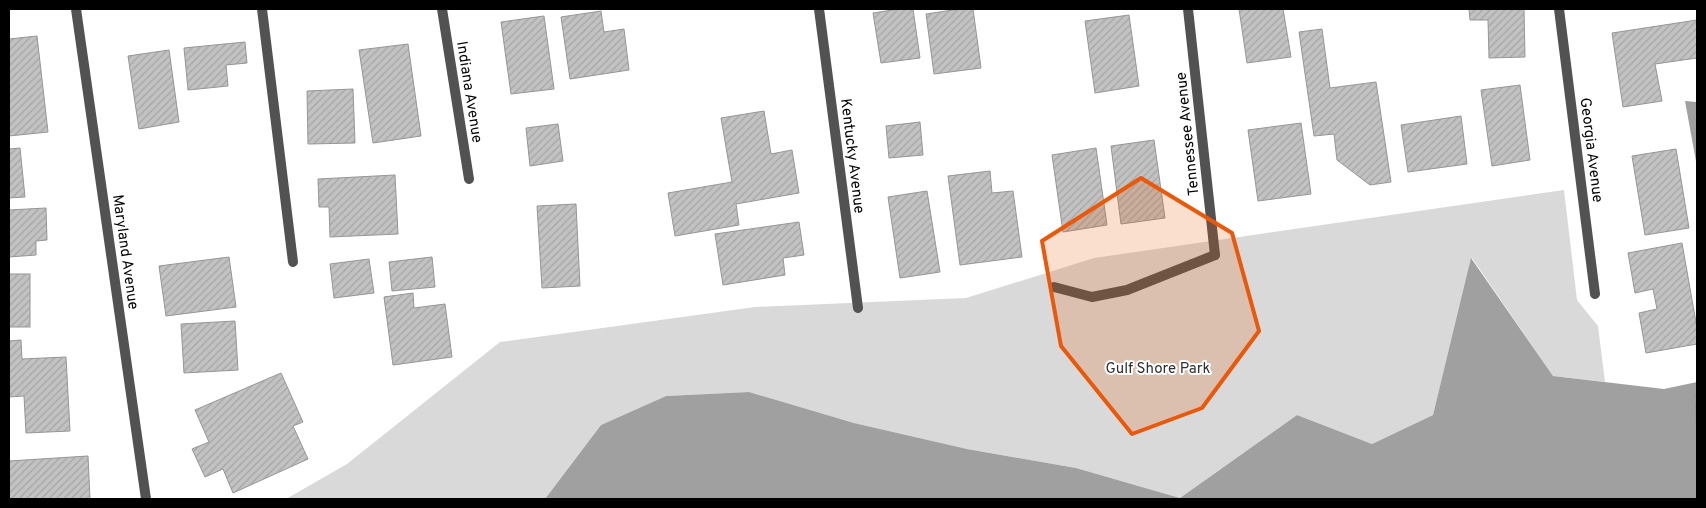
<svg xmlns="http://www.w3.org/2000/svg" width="1706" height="508" viewBox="0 0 1706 508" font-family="Overpass,sans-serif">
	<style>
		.green { fill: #d9d9d9 }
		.water { fill: #a0a0a0 }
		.building { fill: url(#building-hatch); stroke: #969696 }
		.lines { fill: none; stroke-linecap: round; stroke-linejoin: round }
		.lane { stroke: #525252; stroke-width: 10 }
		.street { stroke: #525252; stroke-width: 10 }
		.marked { fill: #e8590c; fill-opacity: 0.2; stroke: #e8590c; stroke-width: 4; stroke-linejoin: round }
		.labels { text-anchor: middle; stroke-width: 4; stroke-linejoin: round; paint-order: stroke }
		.street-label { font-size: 15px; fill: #000; stroke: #fff }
		.park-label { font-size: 15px; fill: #303030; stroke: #fff }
	</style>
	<defs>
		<pattern id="building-hatch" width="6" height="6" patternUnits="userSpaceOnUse" patternTransform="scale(1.25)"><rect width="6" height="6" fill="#c2c2c2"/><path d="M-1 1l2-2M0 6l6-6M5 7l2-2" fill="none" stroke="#a5a5a5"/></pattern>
	</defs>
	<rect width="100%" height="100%" fill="#fff"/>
	<path class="green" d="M 1564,190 L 1577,300 L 1598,326 L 1605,382 L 1553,376 L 1472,258 L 1433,415 L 1372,444 L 1297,415 L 1180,498 L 1076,468 L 967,449 L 854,423 L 749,392 L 666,396 L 601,425 L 545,499 L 286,499 L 347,464 L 500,342 L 755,307 L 966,298 L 1094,258 Z"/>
	<g class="water">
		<path d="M 1685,101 L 1697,102 L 1697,167 Z"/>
		<path d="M 1471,258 L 1553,376 L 1664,389 L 1697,382 L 1697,499 L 545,499 L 601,425 L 666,396 L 749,392 L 854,423 L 967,449 L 1076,468 L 1180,498 L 1297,415 L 1372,444 L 1433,415 Z"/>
	</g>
	<g class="building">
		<path d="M 899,9 L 913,9 L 920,58 L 881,63 L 873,13 Z"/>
		<path d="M 960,9 L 973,9 L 981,68 L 934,74 L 926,14 Z"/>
		<path d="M 1239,9 L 1283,9 L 1291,57 L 1247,63 Z"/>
		<path d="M 1469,9 L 1524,9 L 1525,57 L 1489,58 L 1488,20 L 1470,20 Z"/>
		<path d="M 601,11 L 604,32 L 624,29 L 629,70 L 570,79 L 561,17 Z"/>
		<path d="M 1129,15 L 1139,86 L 1095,93 L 1085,21 Z"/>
		<path d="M 544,16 L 554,89 L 511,94 L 501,22 Z"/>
		<path d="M 1697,20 L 1697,58 L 1655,64 L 1662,101 L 1623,107 L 1612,33 Z"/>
		<path d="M 1322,29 L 1330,88 L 1376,82 L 1391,182 L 1370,185 L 1337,160 L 1334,134 L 1314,136 L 1299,32 Z"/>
		<path d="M 37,36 L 48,132 L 9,136 L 9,39 Z"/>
		<path d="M 245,42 L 247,63 L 226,65 L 228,86 L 188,90 L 184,48 Z"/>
		<path d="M 408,44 L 421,136 L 373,143 L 359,50 Z"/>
		<path d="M 169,50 L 179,122 L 139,129 L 128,56 Z"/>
		<path d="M 1520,85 L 1530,160 L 1492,166 L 1481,90 Z"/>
		<path d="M 353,89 L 355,143 L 308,144 L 307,91 Z"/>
		<path d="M 764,111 L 771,154 L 792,150 L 799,193 L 736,204 L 739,225 L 675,236 L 668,193 L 732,182 L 721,118 Z"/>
		<path d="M 1461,116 L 1467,164 L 1408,172 L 1401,125 Z"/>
		<path d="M 920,122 L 923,155 L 889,158 L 886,126 Z"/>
		<path d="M 1301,123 L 1311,194 L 1258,201 L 1248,130 Z"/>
		<path d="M 558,124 L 563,161 L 530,166 L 526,128 Z"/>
		<path d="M 1154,140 L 1165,218 L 1121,224 L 1111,146 Z"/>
		<path d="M 20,148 L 25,197 L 9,198 L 9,149 Z"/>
		<path d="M 1096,148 L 1107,225 L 1063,232 L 1052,155 Z"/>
		<path d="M 1676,149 L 1689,228 L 1645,235 L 1632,156 Z"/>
		<path d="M 990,171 L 992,193 L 1013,191 L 1022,257 L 960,265 L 948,176 Z"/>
		<path d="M 395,175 L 398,234 L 330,237 L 329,207 L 319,207 L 318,179 Z"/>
		<path d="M 927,191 L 940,272 L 900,278 L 888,197 Z"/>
		<path d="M 576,204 L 580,286 L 542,288 L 537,206 Z"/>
		<path d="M 46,208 L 47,240 L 36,241 L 36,255 L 9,257 L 9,210 Z"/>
		<path d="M 799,222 L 804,255 L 783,258 L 785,275 L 723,285 L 715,234 Z"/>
		<path d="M 1682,243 L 1697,328 L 1697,344 L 1646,353 L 1639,313 L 1657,309 L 1653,289 L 1635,293 L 1628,253 Z"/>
		<path d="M 229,257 L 236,307 L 166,316 L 159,266 Z"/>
		<path d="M 432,257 L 435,287 L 392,291 L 389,262 Z"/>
		<path d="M 369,259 L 374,293 L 334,298 L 330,264 Z"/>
		<rect x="9" y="274" width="21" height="53"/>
		<path d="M 413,293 L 414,308 L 445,304 L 452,357 L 393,365 L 384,297 Z"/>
		<path d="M 235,321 L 238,370 L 184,373 L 181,324 Z"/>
		<path d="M 21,340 L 22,359 L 66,357 L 70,431 L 26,433 L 24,396 L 9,397 L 9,341 Z"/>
		<path d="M 281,373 L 303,422 L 293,426 L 308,459 L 233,493 L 223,469 L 205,477 L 192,449 L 209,442 L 195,410 Z"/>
		<path d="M 1695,395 L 1697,395 L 1697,439 Z"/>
		<path d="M 88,456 L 90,499 L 9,499 L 9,461 Z"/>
	</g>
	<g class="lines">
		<g class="lane">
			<path d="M 262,9 L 293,262"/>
			<path d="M 1054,287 L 1092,297 L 1127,290 L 1215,255"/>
		</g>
		<g class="street">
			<path d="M 76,9 L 146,499"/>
			<path d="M 442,9 L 469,179"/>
			<path d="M 819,9 L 858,308"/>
			<path d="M 1188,9 L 1215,255"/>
			<path d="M 1559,9 L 1595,294"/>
		</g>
	</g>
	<path class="marked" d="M 1141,178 L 1232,233 L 1259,331 L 1202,408 L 1132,434 L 1061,346 L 1042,241 Z"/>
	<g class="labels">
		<g class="street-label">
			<text transform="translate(470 92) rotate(81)" y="5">Indiana Avenue</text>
			<text transform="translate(1187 134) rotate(-96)" y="5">Tennessee Avenue</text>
			<text transform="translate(1592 150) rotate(83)" y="5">Georgia Avenue</text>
			<text transform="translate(853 156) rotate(83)" y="5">Kentucky Avenue</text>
			<text transform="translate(126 252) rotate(82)" y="5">Maryland Avenue</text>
		</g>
		<g class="park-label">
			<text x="1158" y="373">Gulf Shore Park</text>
		</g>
	</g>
	<rect width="1706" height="508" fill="none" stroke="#000000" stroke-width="20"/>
</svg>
